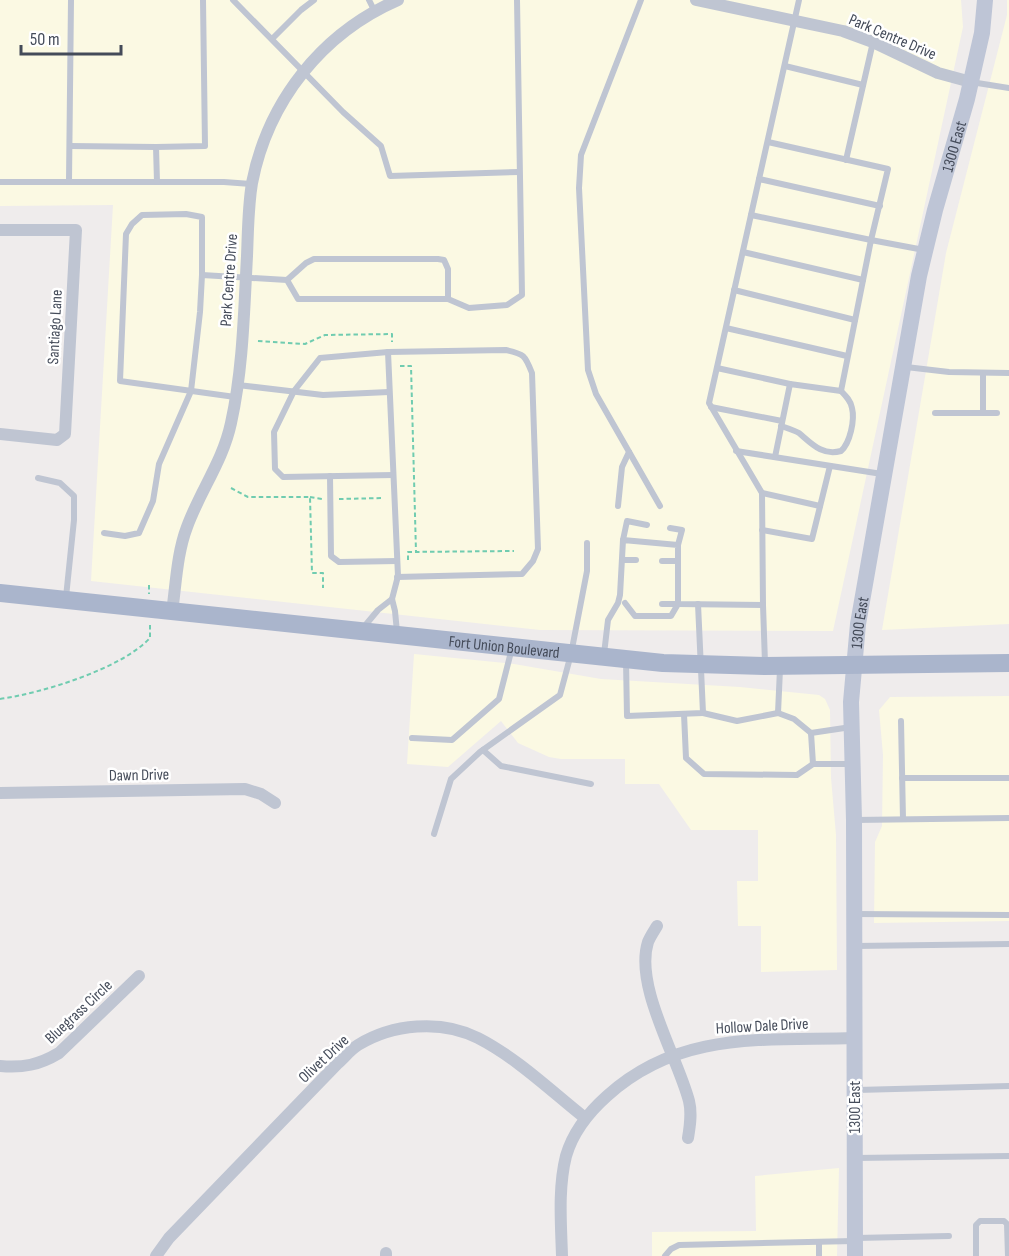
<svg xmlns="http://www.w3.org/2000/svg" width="1009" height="1256" viewBox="0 0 1009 1256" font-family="'Sofia Sans Condensed',sans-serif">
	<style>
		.commercial { fill: #fbf9e3 }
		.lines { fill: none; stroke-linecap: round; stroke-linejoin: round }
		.path { stroke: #70ccb0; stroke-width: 2; stroke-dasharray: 4.5 3; stroke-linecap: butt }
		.lane { stroke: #bfc5d2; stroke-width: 6 }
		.street { stroke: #bfc5d2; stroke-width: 12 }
		.secondary { stroke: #bec5d6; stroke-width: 16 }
		.primary { stroke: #aab5cc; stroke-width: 18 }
		.labels { text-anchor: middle; stroke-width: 5; stroke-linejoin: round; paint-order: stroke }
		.street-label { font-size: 16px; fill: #444b59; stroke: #fff }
	</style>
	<rect width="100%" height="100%" fill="#efecec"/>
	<g class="commercial">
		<path d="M 0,0 L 961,0 L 963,27 L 833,631 L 540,630 L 91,581 L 113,205 L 0,206 Z"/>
		<path d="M 1007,0 L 1009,0 L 1009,624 L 882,630 L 946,253 L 1007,15 Z"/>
		<path d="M 414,654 L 514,664 L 601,679 L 740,687 L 819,695 L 825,699 L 830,710 L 831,778 L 836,835 L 837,970 L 761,972 L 761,926 L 738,926 L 737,881 L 758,881 L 758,830 L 691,830 L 659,784 L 625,784 L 625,759 L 561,759 L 549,757 L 518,743 L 501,721 L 448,767 L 407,764 Z"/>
		<path d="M 1009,696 L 1009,921 L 874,923 L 875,842 L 882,826 L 883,755 L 879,710 L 890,697 Z"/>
		<path d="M 839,1168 L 837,1256 L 652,1256 L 652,1232 L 756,1231 L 755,1176 Z"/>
	</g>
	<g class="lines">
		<g class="path">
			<path d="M 258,341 L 305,344 L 325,335 L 392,334 L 392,342"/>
			<path d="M 400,366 L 411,366 L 416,552"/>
			<path d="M 231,488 L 248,497 L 310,497 L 312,573 L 323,573 L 323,588"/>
			<path d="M 310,497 L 322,499"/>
			<path d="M 339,499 L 383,498"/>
			<path d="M 408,560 L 408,552 L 514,551"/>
			<path d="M 149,585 L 149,594"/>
			<path d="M 0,699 C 42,693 121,669 150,638 L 150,624"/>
		</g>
		<g class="lane">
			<path d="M 233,0 L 343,112 L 381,146 L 390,176 L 519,172"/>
			<path d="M 369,0 L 374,10"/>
			<path d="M 641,0 L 581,155 L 579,188 L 588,370 L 596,394 L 660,506"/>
			<path d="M 272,39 L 301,10 L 314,0"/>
			<path d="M 785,66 L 863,85"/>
			<path d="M 971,82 L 1009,88"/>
			<path d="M 70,146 L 156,147"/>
			<path d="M 846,160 L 873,42"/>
			<path d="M 759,179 L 880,206"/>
			<path d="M 69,181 L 71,0"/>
			<path d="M 0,182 L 224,182 L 251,184"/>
			<path d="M 157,182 L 156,147 L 205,146 L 203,0"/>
			<path d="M 751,215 L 871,240 L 888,169 L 768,142"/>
			<path d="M 743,252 L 863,280"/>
			<path d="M 202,275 L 202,217 L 186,214 L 142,215 L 132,224 L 126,234 L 120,381 L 235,397"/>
			<path d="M 287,280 L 306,263 L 314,259 L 438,259 L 444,260 L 448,269 L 448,299"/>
			<path d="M 734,290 L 855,320"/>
			<path d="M 726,328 L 847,356"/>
			<path d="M 388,352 L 398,576 L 392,599 L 395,611 L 397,632"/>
			<path d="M 906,367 L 949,372 L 1009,373"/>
			<path d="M 717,368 L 790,384"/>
			<path d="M 238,385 L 323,395 L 389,392"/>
			<path d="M 711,407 L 782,421"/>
			<path d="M 935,413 L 997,413"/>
			<path d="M 983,413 L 983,373"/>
			<path d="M 781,426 C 787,428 794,430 799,433 C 812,444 822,456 841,451 C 850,443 855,420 852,408 C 851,401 846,396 841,391"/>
			<path d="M 736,451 L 882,474"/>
			<path d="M 775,457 L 790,384 L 841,391 L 871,240 L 924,250"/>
			<path d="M 393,475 L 283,477 L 275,469 L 274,432 L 294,391 L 320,358 L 388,352 L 506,350 C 524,354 525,355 532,373 L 538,549 L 533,561 L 522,574 L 397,577"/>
			<path d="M 330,476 L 331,556 L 339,562 L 397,561"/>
			<path d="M 38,478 L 60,483 L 74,496 L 74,520 L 66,597"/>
			<path d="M 762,493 L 820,506"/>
			<path d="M 618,506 L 622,467 L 629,452"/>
			<path d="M 670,528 L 682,530 L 678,545"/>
			<path d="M 762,530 L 812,539 L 830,466"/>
			<path d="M 104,533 L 125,536 L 139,533 L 153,501 L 159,464 L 191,391 L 200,312 L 202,275 L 287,280 L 298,299 L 448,299 L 469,308 L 507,305 L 522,295 L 517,0"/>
			<path d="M 623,540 L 627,521 L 647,525"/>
			<path d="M 622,560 L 636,560"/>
			<path d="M 662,561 L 678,561"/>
			<path d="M 625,603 L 635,616 L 671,616 L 678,604 L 662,604"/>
			<path d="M 763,605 L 762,493 L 709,403 L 799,0"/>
			<path d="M 363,628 L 378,610 L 392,599"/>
			<path d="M 604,654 L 608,620 L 618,603 L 620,595 L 623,540 L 678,545 L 678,604 L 763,605 L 765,663"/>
			<path d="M 626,661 L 627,716 L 703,713 L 698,604"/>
			<path d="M 703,713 L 737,721 L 778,713 L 794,719 L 811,733 L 813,764 L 851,764"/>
			<path d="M 778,713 L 780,669"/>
			<path d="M 684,714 L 686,758 L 704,774 L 797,775 L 813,764"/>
			<path d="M 901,721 L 903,819"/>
			<path d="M 811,733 L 851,727"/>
			<path d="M 412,738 L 452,740 L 499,699 L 512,648"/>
			<path d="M 483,750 L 501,766 L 591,784"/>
			<path d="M 902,778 L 1009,778"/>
			<path d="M 854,820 L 1009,818"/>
			<path d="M 434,834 L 451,779 L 480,752 L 560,695 L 571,654 L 587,571 L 587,543"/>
			<path d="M 854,914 L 1009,915"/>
			<path d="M 855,946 L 1009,944"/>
			<path d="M 857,1090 L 1009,1086"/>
			<path d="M 855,1158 L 1009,1156"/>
			<path d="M 856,1238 L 949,1236"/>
			<path d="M 819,1242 L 819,1256"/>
			<path d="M 665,1256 L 671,1249 L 679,1245 L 854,1241"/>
			<path d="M 976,1256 L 976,1225 L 980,1221 L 1004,1221 L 1007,1224 L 1008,1256"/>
		</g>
		<g class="street">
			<path d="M 696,0 L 843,31 L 873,42 L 938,73 L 971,82"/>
			<path d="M 0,230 L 76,230 L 65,434 L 57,440 L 0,434"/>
			<path d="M 172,612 C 176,584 177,553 187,527 C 200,491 223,461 231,423 C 243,369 244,311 247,256 C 248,232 248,207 252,183 C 268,101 322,33 398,0"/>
			<path d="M 0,793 L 245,789 L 261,794 L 275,803"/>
			<path d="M 657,926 C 654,931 650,937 648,942 C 634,986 678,1058 689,1101 C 692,1113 690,1126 688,1138"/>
			<path d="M 0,1066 C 23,1068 39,1065 59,1053 L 139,976"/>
			<path d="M 156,1256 L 169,1238 L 337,1064 C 344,1058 350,1050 358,1045 C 392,1024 441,1019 478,1038 C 517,1058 551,1091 585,1118"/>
			<path d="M 386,1256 L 386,1253"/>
			<path d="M 562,1256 C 561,1223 558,1188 566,1156 C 573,1132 589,1112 607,1096 C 680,1030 764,1041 854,1038"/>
		</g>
		<path class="secondary" id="s1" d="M 855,1256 L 854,820 L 851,702 L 858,624 L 919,276 L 935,210 L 967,99 L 982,33 L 985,0"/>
		<path class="primary" id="s2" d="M 0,593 L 663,663 L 765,666 L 1009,663"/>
	</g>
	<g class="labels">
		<g class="street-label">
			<text transform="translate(893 36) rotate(23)" y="6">Park Centre Drive</text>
			<text dy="6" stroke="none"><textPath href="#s1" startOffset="1120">1300 East</textPath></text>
			<text transform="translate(228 280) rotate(-86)" y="6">Park Centre Drive</text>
			<text transform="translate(54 327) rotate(-87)" y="6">Santiago Lane</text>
			<text dy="6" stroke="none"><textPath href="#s1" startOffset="634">1300 East</textPath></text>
			<text dy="6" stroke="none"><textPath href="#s2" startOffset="507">Fort Union Boulevard</textPath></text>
			<text transform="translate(139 774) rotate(-1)" y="6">Dawn Drive</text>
			<text transform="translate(78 1011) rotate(-43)" y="6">Bluegrass Circle</text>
			<text transform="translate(762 1025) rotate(-3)" y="6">Hollow Dale Drive</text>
			<text transform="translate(323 1058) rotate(-43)" y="6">Olivet Drive</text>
			<text transform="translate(854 1107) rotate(-90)" y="6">1300 East</text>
		</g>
	</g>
	<path d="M21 45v9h100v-9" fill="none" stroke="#444b59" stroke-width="3"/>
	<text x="30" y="45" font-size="18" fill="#444b59" stroke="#ffffff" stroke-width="4.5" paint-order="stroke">50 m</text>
</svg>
